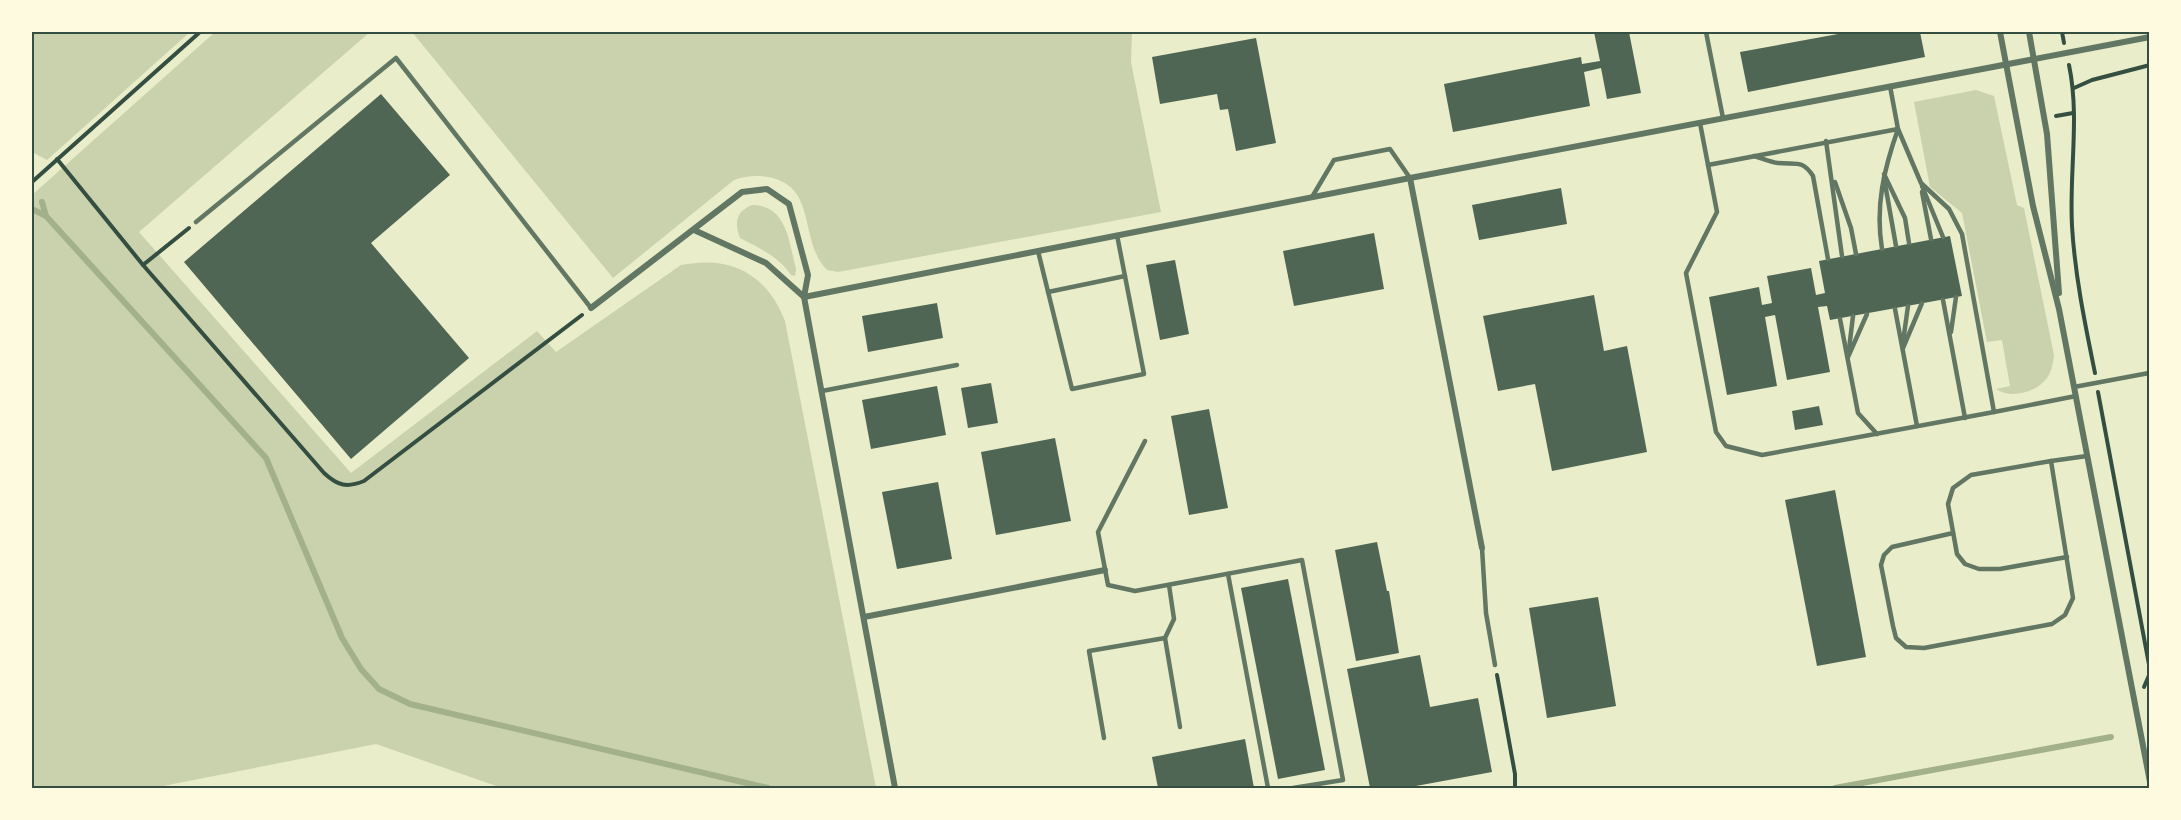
<svg xmlns="http://www.w3.org/2000/svg" width="2181" height="820" viewBox="0 0 2181 820" font-family="'Sofia Sans Condensed',sans-serif">
	<style>
		.green { fill: #cad2ad }
		.lines { fill: none; stroke-linecap: round; stroke-linejoin: round }
		.stream { stroke: #a3b18a; stroke-width: 6 }
		.building { fill: #4f6655 }
		.path { stroke: #344e41; stroke-width: 4 }
		.service { stroke: #617663; stroke-width: 4.5 }
		.minor { stroke: #617663; stroke-width: 6 }
		.neatline { fill: none; stroke: #344e41; stroke-width: 2 }
	</style>
	<rect width="100%" height="100%" fill="#e9edc9"/>
	<g class="green">
		<path d="M 32,32 L 190,32 L 47,160 L 32,152 Z"/>
		<path d="M 215,32 L 370,32 L 139,232 L 351,473 L 537,331 L 556,352 L 681,265 C 731,255 767,274 785,321 L 876,788 L 502,788 L 376,744 L 153,788 L 32,788 L 32,195 Z"/>
		<path d="M 412,32 L 1132,32 L 1131,62 L 1161,212 L 838,272 L 827,270 C 808,250 811,225 800,200 C 789,175 756,172 734,180 L 613,278 Z"/>
		<path d="M 1976,90 L 1994,96 L 2017,205 L 2024,208 L 2054,355 C 2053,363 2052,371 2047,378 C 2036,393 2010,399 1996,389 L 2010,386 L 2002,340 L 1987,342 L 1962,213 L 1930,187 L 1914,102 Z"/>
		<path d="M 752,205 C 787,205 789,242 796,269 L 795,276 L 791,275 C 778,256 759,248 740,238 C 734,222 736,212 752,205 Z"/>
	</g>
	<g class="lines">
		<g class="stream">
			<path d="M 42,202 L 46,216"/>
			<path d="M 34,210 L 46,216 L 266,458 L 342,638 L 361,669 L 379,689 L 410,704 L 768,788"/>
			<path d="M 1835,788 L 2111,737"/>
		</g>
	</g>
	<g class="building">
		<path d="M 1594,32 L 1629,32 L 1641,93 L 1607,99 L 1601,68 L 1584,72 L 1590,106 L 1453,132 L 1444,84 L 1581,57 L 1582,64 L 1600,61 Z"/>
		<path d="M 1849,32 L 1920,32 L 1925,57 L 1748,92 L 1740,52 Z"/>
		<path d="M 1256,38 L 1276,143 L 1236,151 L 1228,109 L 1220,110 L 1217,94 L 1160,104 L 1152,57 Z"/>
		<path d="M 381,94 L 450,175 L 371,243 L 469,358 L 351,459 L 184,262 Z"/>
		<path d="M 1561,188 L 1567,224 L 1479,240 L 1472,205 Z"/>
		<path d="M 1374,233 L 1384,289 L 1294,306 L 1283,251 Z"/>
		<path d="M 1950,236 L 1962,296 L 1830,320 L 1827,306 L 1818,307 L 1830,372 L 1787,380 L 1775,315 L 1765,317 L 1777,386 L 1727,395 L 1709,297 L 1759,287 L 1762,305 L 1772,303 L 1767,276 L 1811,268 L 1816,295 L 1825,293 L 1819,261 Z"/>
		<path d="M 1175,260 L 1189,334 L 1160,340 L 1146,265 Z"/>
		<path d="M 1594,295 L 1604,351 L 1627,346 L 1647,452 L 1552,471 L 1535,384 L 1498,391 L 1483,316 Z"/>
		<path d="M 937,303 L 943,338 L 868,352 L 862,316 Z"/>
		<path d="M 991,383 L 998,423 L 968,428 L 961,388 Z"/>
		<path d="M 937,386 L 946,435 L 871,449 L 862,400 Z"/>
		<path d="M 1819,406 L 1823,425 L 1795,430 L 1792,411 Z"/>
		<path d="M 1209,409 L 1228,508 L 1189,515 L 1171,416 Z"/>
		<path d="M 1055,438 L 1071,521 L 996,535 L 981,452 Z"/>
		<path d="M 938,482 L 952,559 L 897,569 L 882,492 Z"/>
		<path d="M 1835,490 L 1866,657 L 1817,666 L 1785,500 Z"/>
		<path d="M 1377,542 L 1387,591 L 1389,591 L 1399,653 L 1356,661 L 1335,550 Z"/>
		<path d="M 1288,579 L 1325,770 L 1278,779 L 1241,588 Z"/>
		<path d="M 1598,597 L 1616,706 L 1547,718 L 1529,608 Z"/>
		<path d="M 1420,655 L 1430,707 L 1478,698 L 1492,772 L 1405,788 L 1370,788 L 1347,669 Z"/>
		<path d="M 1245,739 L 1254,788 L 1158,788 L 1152,757 Z"/>
	</g>
	<g class="lines">
		<g class="path">
			<path d="M 2062,32 L 2064,43"/>
			<path d="M 2069,65 C 2080,117 2069,173 2072,226 C 2075,276 2085,324 2095,373"/>
			<path d="M 2074,88 L 2092,80 L 2150,65"/>
			<path d="M 2056,116 L 2073,113"/>
			<path d="M 57,159 L 143,265 L 324,473 C 338,486 347,488 364,481 L 582,315"/>
			<path d="M 32,182 L 200,32"/>
			<path d="M 143,265 L 189,228"/>
			<path d="M 2098,392 L 2150,670"/>
			<path d="M 1497,675 L 1515,774 L 1515,788"/>
			<path d="M 2144,687 L 2150,673"/>
		</g>
		<g class="service">
			<path d="M 1706,32 L 1723,118"/>
			<path d="M 1700,123 L 1717,212 L 1686,273 L 1716,432 L 1726,446 L 1762,455 L 1994,412 L 1962,234 L 1949,209 L 1921,183 L 1898,129 L 1890,86"/>
			<path d="M 1826,141 L 1842,256"/>
			<path d="M 1754,156 C 1762,158 1770,162 1778,163 C 1796,165 1802,159 1813,176 L 1828,259"/>
			<path d="M 1708,165 L 1898,129 C 1884,169 1875,206 1882,249"/>
			<path d="M 1884,174 L 1905,218 L 1909,243"/>
			<path d="M 1884,178 L 1896,246"/>
			<path d="M 1835,182 L 1851,228 L 1856,254"/>
			<path d="M 1922,186 L 1943,237"/>
			<path d="M 1922,192 L 1931,239"/>
			<path d="M 1312,197 L 1334,160 L 1390,149 L 1410,178"/>
			<path d="M 196,222 L 396,58 L 591,308"/>
			<path d="M 1038,251 L 1072,389 L 1144,374 L 1117,235"/>
			<path d="M 1048,292 L 1125,276"/>
			<path d="M 1943,300 L 1965,418"/>
			<path d="M 1895,309 L 1917,426"/>
			<path d="M 1840,319 L 1858,413 L 1877,434"/>
			<path d="M 1951,332 L 1956,297"/>
			<path d="M 1903,342 L 1908,306"/>
			<path d="M 1903,348 L 1922,303"/>
			<path d="M 1849,349 L 1853,316"/>
			<path d="M 1848,357 L 1867,314"/>
			<path d="M 2074,387 L 2149,373"/>
			<path d="M 822,391 L 957,365"/>
			<path d="M 1994,412 L 2076,396"/>
			<path d="M 1145,441 L 1098,532 L 1108,585 L 1135,591 L 1302,560 L 1343,780 L 1293,788"/>
			<path d="M 2051,461 L 1971,475 L 1953,488 L 1948,504 L 1957,554 L 1965,564 L 1979,569 L 2000,569 L 2067,557"/>
			<path d="M 1953,533 L 1892,547 L 1884,555 L 1881,565 L 1893,626 L 1896,638 L 1906,647 L 1924,648 L 2052,624 L 2065,615 L 2073,598 L 2051,461 L 2087,456"/>
			<path d="M 1482,548 L 1486,613 L 1495,665"/>
			<path d="M 1228,574 L 1268,788"/>
			<path d="M 1169,585 L 1174,619 L 1165,638 L 1180,727"/>
			<path d="M 1104,738 L 1089,651 L 1165,638"/>
		</g>
		<g class="minor">
			<path d="M 2000,32 L 2033,206 L 2059,309 L 2150,782"/>
			<path d="M 2029,32 L 2047,134 L 2059,293"/>
			<path d="M 1410,178 L 1482,548"/>
			<path d="M 694,230 L 766,263 L 804,297"/>
			<path d="M 804,297 L 1410,178 L 2150,37"/>
			<path d="M 591,308 L 742,192 L 767,189 L 789,204 L 808,275 L 804,297 L 895,788"/>
			<path d="M 864,617 L 1105,570"/>
		</g>
	</g>
	<rect width="2181" height="820" fill="none" stroke="#fefae0" stroke-width="66"/>
	<rect x="33" y="33" width="2115" height="754" class="neatline"/>
</svg>
